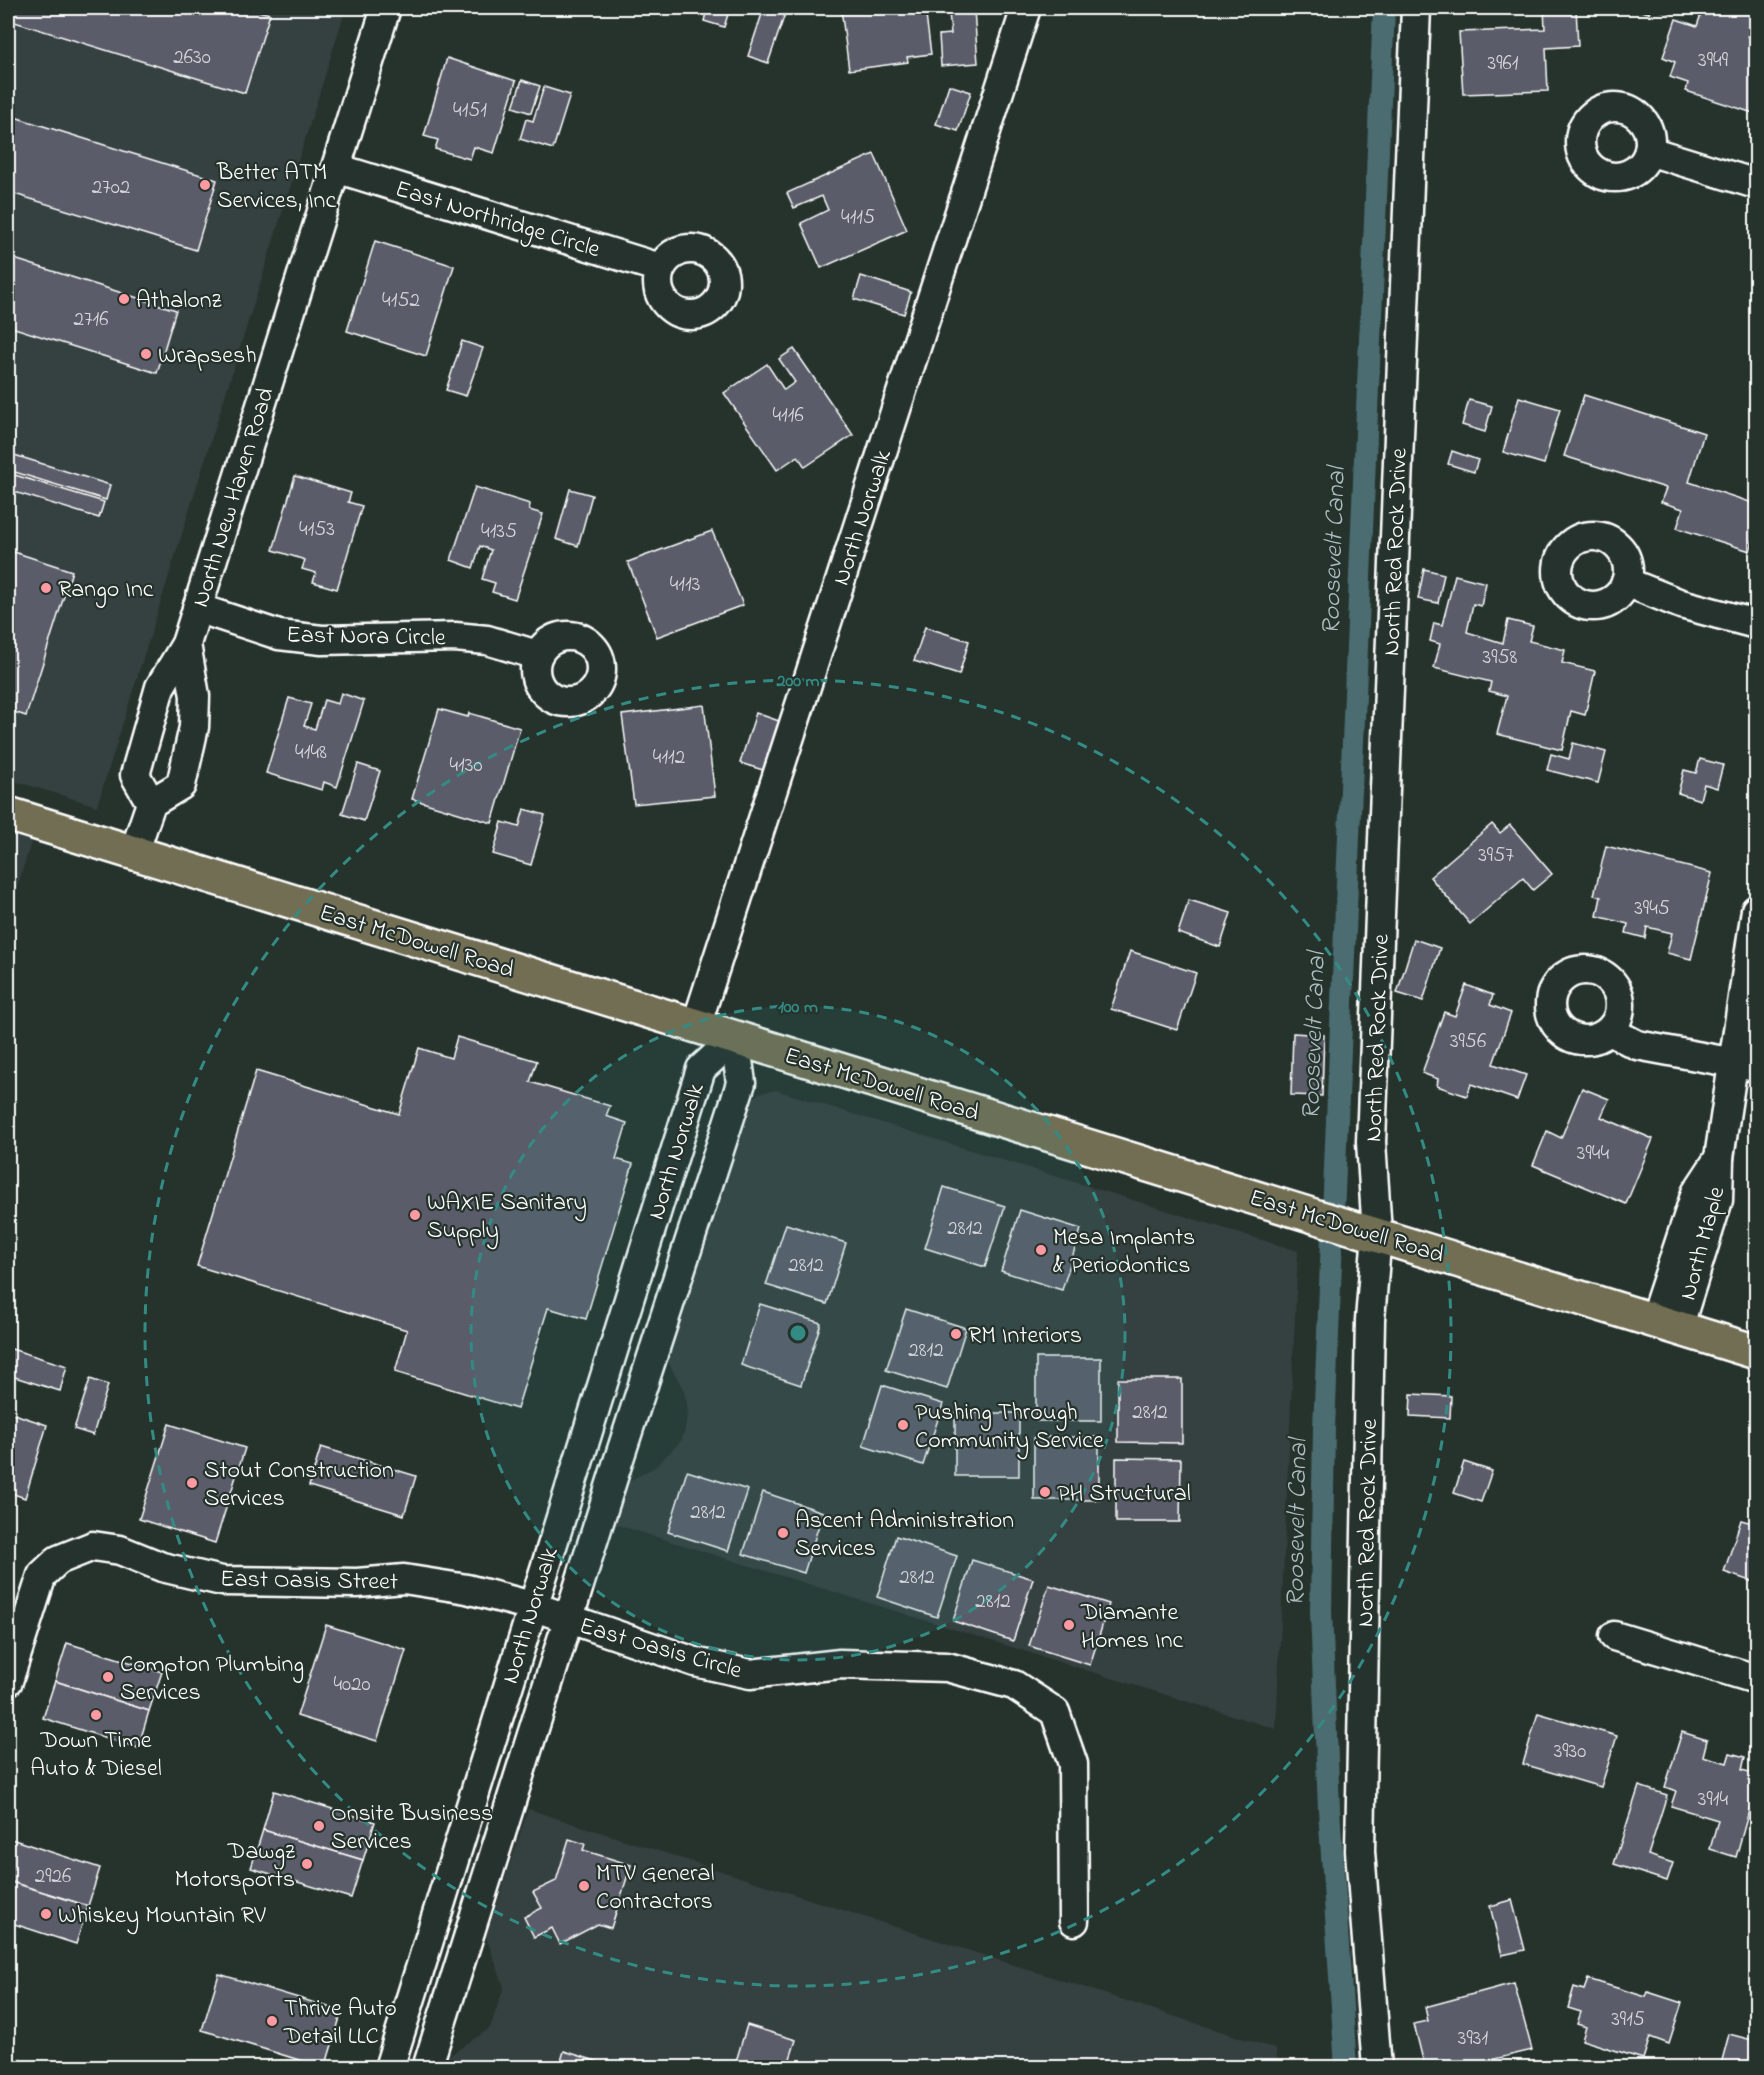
<svg xmlns="http://www.w3.org/2000/svg" width="1764" height="2075" viewBox="0 0 1764 2075" font-family="'Indie Flower',sans-serif">
	<style>
		.built { fill: #363f3f }
		.lines { fill: none; stroke-linecap: round; stroke-linejoin: round }
		.canal { stroke: #4b6d72; stroke-width: 22 }
		.building { fill: #5a5c69; stroke: #fff; stroke-width: 1.5 }
		.minor-casing { stroke: #fff; stroke-width: 33 }
		.major-casing { stroke: #fff; stroke-width: 38 }
		.minor { stroke: #26332d; stroke-width: 28 }
		.major { stroke: #726e52; stroke-width: 33 }
		.ring { fill: none; stroke: #338b84; stroke-width: 3; stroke-dasharray: 10 8 }
		.poi-dot { fill: #ff9aa2; stroke: #26332d; stroke-width: 2 }
		.labels { text-anchor: middle; stroke-width: 4.5; stroke-linejoin: round; paint-order: stroke }
		.number-label { font-size: 21px; fill: #d6d6da }
		.poi-label { font-size: 24px; fill: #fff; stroke: #26332d; text-anchor: start }
		.street-label { font-size: 24px; fill: #fff; stroke: #26332d }
		.water-label { font-size: 26px; font-style: italic; fill: #aebdc0; stroke: #26332d }
		.centre { fill: #338b84; stroke: #26332d; stroke-width: 3 }
		.ring-label { font-size: 18px; text-anchor: middle; font-weight: bold; fill: #338b84; stroke: #26332d; stroke-width: 4.5; stroke-linejoin: round; paint-order: stroke }
	</style>
	<rect width="100%" height="100%" fill="#26332d"/>
	<filter id="ink" filterUnits="userSpaceOnUse"><feTurbulence type="fractalNoise" baseFrequency=".0167" numOctaves="2"/><feDisplacementMap in="SourceGraphic" scale="12" xChannelSelector="R" yChannelSelector="G"/><feConvolveMatrix kernelMatrix="1 2 1 2 8 2 1 2 1" color-interpolation-filters="sRGB"/></filter>
	<g filter="url(#ink)">
		<g class="built">
			<path d="M 8,8 L 346,8 L 97,806 L 8,779 Z"/>
			<path d="M 8,814 L 37,823 L 8,917 Z"/>
			<path d="M 776,1090 L 1298,1251 L 1276,1729 L 614,1524 L 626,1485 L 634,1478 L 655,1467 L 681,1441 L 684,1433 L 688,1410 L 684,1391 L 667,1360 L 749,1102 L 759,1093 Z"/>
			<path d="M 528,1809 L 1276,2049 L 1278,2067 L 441,2068 L 443,2060 L 490,2028 L 504,1987 L 486,1937 Z"/>
		</g>
		<g class="lines">
			<path class="canal" d="M 1346,2068 L 1329,1809 L 1321,1611 L 1324,1428 L 1384,8"/>
		</g>
		<g class="building">
			<path d="M 8,8 L 247,8 L 270,14 L 245,93 L 8,20 Z"/>
			<path d="M 575,8 L 592,8 L 591,12 Z"/>
			<path d="M 690,8 L 730,8 L 724,27 L 704,21 L 706,13 Z"/>
			<path d="M 764,8 L 785,14 L 768,63 L 748,56 Z"/>
			<path d="M 841,8 L 925,8 L 931,54 L 907,57 L 908,62 L 849,70 Z"/>
			<path d="M 1544,8 L 1576,8 L 1578,46 L 1546,48 L 1548,91 L 1463,94 L 1459,32 L 1545,29 Z"/>
			<path d="M 1630,8 L 1673,8 L 1671,13 L 1651,8 L 1649,13 Z"/>
			<path d="M 1703,8 L 1732,8 L 1755,15 L 1748,36 L 1756,39 L 1756,114 L 1686,91 L 1688,83 L 1670,77 L 1675,62 L 1663,57 L 1676,19 L 1697,26 Z"/>
			<path d="M 974,10 L 978,63 L 941,66 L 939,35 L 951,34 L 949,12 Z"/>
			<path d="M 447,58 L 516,81 L 494,153 L 474,147 L 470,159 L 435,149 L 438,140 L 424,136 Z"/>
			<path d="M 522,80 L 540,86 L 531,113 L 513,107 Z"/>
			<path d="M 949,85 L 971,92 L 958,131 L 936,124 Z"/>
			<path d="M 544,87 L 570,95 L 553,149 L 520,139 L 526,119 L 533,121 Z"/>
			<path d="M 8,115 L 217,180 L 196,250 L 8,192 Z"/>
			<path d="M 874,154 L 907,230 L 821,268 L 801,223 L 828,210 L 822,196 L 794,208 L 787,193 Z"/>
			<path d="M 375,241 L 454,266 L 426,356 L 347,331 Z"/>
			<path d="M 8,257 L 176,310 L 157,373 L 8,326 Z"/>
			<path d="M 861,276 L 911,292 L 904,314 L 854,299 Z"/>
			<path d="M 462,341 L 483,348 L 466,396 L 446,390 Z"/>
			<path d="M 794,349 L 853,435 L 805,467 L 798,456 L 777,470 L 724,393 L 767,364 L 784,390 L 795,382 L 779,359 Z"/>
			<path d="M 1584,395 L 1704,433 L 1689,482 L 1756,504 L 1756,530 L 1750,551 L 1677,528 L 1683,509 L 1661,502 L 1666,488 L 1564,456 Z"/>
			<path d="M 1519,397 L 1560,409 L 1544,464 L 1503,452 Z"/>
			<path d="M 1469,400 L 1492,406 L 1485,432 L 1462,425 Z"/>
			<path d="M 1452,451 L 1478,460 L 1474,472 L 1448,464 Z"/>
			<path d="M 8,453 L 110,485 L 106,500 L 8,470 Z"/>
			<path d="M 8,473 L 104,502 L 99,518 L 8,490 Z"/>
			<path d="M 295,476 L 351,493 L 348,502 L 362,506 L 337,589 L 313,582 L 316,573 L 302,569 L 305,560 L 273,550 Z"/>
			<path d="M 475,487 L 530,504 L 529,510 L 543,514 L 515,599 L 492,592 L 495,583 L 482,579 L 491,550 L 480,546 L 473,568 L 451,560 Z"/>
			<path d="M 570,489 L 592,495 L 578,546 L 556,539 Z"/>
			<path d="M 712,531 L 743,605 L 657,637 L 628,562 Z"/>
			<path d="M 8,550 L 72,571 L 26,716 L 8,710 Z"/>
			<path d="M 1424,569 L 1444,574 L 1438,603 L 1418,599 Z"/>
			<path d="M 1455,575 L 1486,583 L 1481,606 L 1473,604 L 1467,632 L 1503,643 L 1508,620 L 1533,626 L 1529,641 L 1565,650 L 1562,663 L 1595,671 L 1585,715 L 1571,711 L 1562,750 L 1497,734 L 1507,696 L 1489,691 L 1491,682 L 1434,668 L 1440,644 L 1430,641 L 1434,623 L 1442,625 Z"/>
			<path d="M 925,627 L 969,641 L 959,675 L 914,661 Z"/>
			<path d="M 341,693 L 364,701 L 337,787 L 324,782 L 322,790 L 266,773 L 289,698 L 311,704 L 304,726 L 315,729 L 324,700 L 338,704 Z"/>
			<path d="M 704,705 L 715,796 L 634,804 L 622,715 Z"/>
			<path d="M 439,709 L 468,717 L 469,713 L 520,728 L 492,823 L 412,799 Z"/>
			<path d="M 756,713 L 779,721 L 763,770 L 740,763 Z"/>
			<path d="M 1573,743 L 1606,752 L 1598,783 L 1547,770 L 1551,754 L 1569,759 Z"/>
			<path d="M 1700,759 L 1723,765 L 1717,788 L 1704,784 L 1700,800 L 1678,793 L 1684,770 L 1696,773 Z"/>
			<path d="M 358,764 L 380,771 L 364,821 L 342,814 Z"/>
			<path d="M 524,809 L 545,815 L 531,865 L 493,854 L 502,822 L 519,827 Z"/>
			<path d="M 1492,824 L 1500,833 L 1510,825 L 1552,874 L 1533,890 L 1523,878 L 1470,924 L 1430,877 Z"/>
			<path d="M 1606,846 L 1712,873 L 1691,959 L 1667,953 L 1672,933 L 1647,927 L 1645,938 L 1626,933 L 1628,924 L 1597,916 L 1601,897 L 1594,895 Z"/>
			<path d="M 1189,900 L 1231,913 L 1220,947 L 1178,933 Z"/>
			<path d="M 1414,939 L 1440,948 L 1423,1001 L 1397,993 Z"/>
			<path d="M 1130,951 L 1196,973 L 1177,1030 L 1111,1009 Z"/>
			<path d="M 1466,985 L 1493,995 L 1490,1005 L 1511,1013 L 1493,1064 L 1526,1075 L 1517,1100 L 1471,1084 L 1467,1096 L 1437,1086 L 1438,1079 L 1422,1073 L 1444,1012 L 1455,1016 Z"/>
			<path d="M 1293,1033 L 1324,1035 L 1322,1096 L 1291,1095 Z"/>
			<path d="M 457,1037 L 537,1061 L 530,1082 L 610,1106 L 606,1116 L 627,1123 L 616,1159 L 633,1164 L 586,1319 L 548,1308 L 517,1409 L 395,1372 L 407,1330 L 197,1266 L 256,1071 L 399,1114 L 419,1048 L 451,1058 Z"/>
			<path d="M 1582,1088 L 1609,1099 L 1601,1117 L 1653,1139 L 1626,1204 L 1533,1165 L 1547,1131 L 1561,1138 Z"/>
			<path d="M 944,1187 L 1005,1206 L 985,1267 L 925,1248 Z"/>
			<path d="M 1020,1210 L 1081,1229 L 1062,1290 L 1001,1271 Z"/>
			<path d="M 786,1224 L 846,1243 L 827,1304 L 766,1285 Z"/>
			<path d="M 760,1304 L 821,1323 L 801,1385 L 741,1365 Z"/>
			<path d="M 906,1309 L 966,1328 L 947,1389 L 886,1370 Z"/>
			<path d="M 8,1348 L 67,1366 L 60,1391 L 8,1375 Z"/>
			<rect x="1036" y="1358" width="65" height="63"/>
			<path d="M 90,1379 L 108,1385 L 93,1435 L 74,1429 Z"/>
			<path d="M 1118,1379 L 1182,1379 L 1182,1443 L 1118,1442 Z"/>
			<path d="M 882,1385 L 943,1404 L 923,1465 L 863,1446 Z"/>
			<path d="M 1411,1394 L 1451,1396 L 1450,1418 L 1410,1416 Z"/>
			<path d="M 8,1412 L 47,1425 L 25,1498 L 8,1492 Z"/>
			<rect x="955" y="1413" width="64" height="63"/>
			<path d="M 169,1424 L 245,1448 L 215,1543 L 139,1519 Z"/>
			<rect x="1034" y="1437" width="65" height="63"/>
			<path d="M 321,1447 L 416,1476 L 404,1515 L 309,1486 Z"/>
			<path d="M 1116,1458 L 1181,1459 L 1180,1522 L 1116,1522 Z"/>
			<path d="M 1464,1462 L 1492,1471 L 1481,1502 L 1454,1493 Z"/>
			<path d="M 687,1471 L 748,1490 L 728,1551 L 668,1532 Z"/>
			<path d="M 763,1492 L 823,1512 L 804,1573 L 743,1554 Z"/>
			<path d="M 1741,1520 L 1756,1524 L 1756,1583 L 1724,1572 Z"/>
			<path d="M 896,1536 L 957,1556 L 937,1617 L 877,1597 Z"/>
			<path d="M 972,1560 L 1033,1579 L 1013,1641 L 953,1621 Z"/>
			<path d="M 1049,1585 L 1109,1604 L 1090,1665 L 1029,1646 Z"/>
			<path d="M 326,1625 L 406,1650 L 377,1741 L 297,1716 Z"/>
			<path d="M 67,1643 L 162,1672 L 149,1711 L 55,1681 Z"/>
			<path d="M 55,1681 L 149,1711 L 138,1748 L 43,1718 Z"/>
			<path d="M 1538,1713 L 1617,1736 L 1601,1787 L 1523,1764 Z"/>
			<path d="M 1682,1732 L 1707,1740 L 1703,1756 L 1727,1763 L 1730,1753 L 1745,1757 L 1742,1770 L 1756,1774 L 1756,1786 L 1736,1857 L 1710,1849 L 1718,1820 L 1671,1806 L 1676,1791 L 1665,1787 Z"/>
			<path d="M 1639,1786 L 1667,1795 L 1648,1855 L 1673,1863 L 1667,1881 L 1614,1864 Z"/>
			<path d="M 274,1791 L 375,1822 L 363,1860 L 263,1830 Z"/>
			<path d="M 263,1830 L 363,1860 L 351,1898 L 251,1868 Z"/>
			<path d="M 8,1838 L 100,1868 L 88,1906 L 8,1881 Z"/>
			<path d="M 569,1839 L 585,1844 L 583,1850 L 631,1865 L 611,1928 L 598,1924 L 560,1944 L 552,1928 L 534,1937 L 524,1917 L 542,1908 L 533,1892 L 556,1881 Z"/>
			<path d="M 8,1881 L 88,1906 L 76,1944 L 8,1922 Z"/>
			<path d="M 1512,1900 L 1525,1950 L 1502,1955 L 1490,1906 Z"/>
			<path d="M 219,1974 L 342,2011 L 325,2068 L 202,2030 Z"/>
			<path d="M 1588,1979 L 1646,1997 L 1648,1992 L 1682,2003 L 1669,2044 L 1650,2037 L 1643,2059 L 1582,2040 L 1586,2027 L 1577,2024 L 1581,2012 L 1568,2008 L 1574,1987 L 1584,1990 Z"/>
			<path d="M 1514,1983 L 1532,2050 L 1458,2068 L 1425,2068 L 1414,2024 L 1428,2021 L 1425,2007 Z"/>
			<path d="M 747,2025 L 796,2040 L 787,2068 L 734,2068 Z"/>
			<path d="M 1729,2034 L 1756,2041 L 1756,2068 L 1720,2068 Z"/>
			<path d="M 564,2051 L 612,2066 L 611,2068 L 559,2068 Z"/>
			<path d="M 8,2056 L 39,2066 L 39,2068 L 8,2068 Z"/>
		</g>
		<g class="lines">
			<g class="minor-casing">
				<g id="minor">
					<circle cx="1615" cy="142" r="35"/>
					<path d="M 1649,151 L 1756,184"/>
					<path d="M 336,168 L 660,268"/>
					<circle cx="691" cy="282" r="33"/>
					<circle cx="1593" cy="571" r="35"/>
					<path d="M 1626,582 L 1681,604 L 1756,624"/>
					<path d="M 197,608 L 279,635 L 322,640 L 455,637 L 487,640 L 537,655"/>
					<circle cx="568" cy="669" r="33"/>
					<path d="M 186,644 L 386,8"/>
					<path d="M 134,853 L 151,803 L 181,785 L 194,727 L 195,696 L 186,644 L 160,687 L 135,775 L 151,803"/>
					<circle cx="1585" cy="1005" r="35"/>
					<path d="M 696,1026 L 1026,8"/>
					<path d="M 1610,1031 L 1637,1045 L 1756,1067"/>
					<path d="M 1654,1320 L 1696,1193 L 1719,1158"/>
					<path d="M 1678,1328 L 1718,1200 L 1719,1158 L 1756,910"/>
					<path d="M 1614,1636 L 1756,1679"/>
					<path d="M 8,1681 L 42,1575 L 58,1560 L 93,1546 L 120,1550 L 162,1567 L 222,1581 L 357,1583 L 404,1579 L 467,1589 L 532,1606 L 695,1662 L 750,1674 L 840,1664 L 947,1667 L 1014,1685 L 1055,1712 L 1073,1764 L 1074,1921"/>
					<path d="M 389,2068 L 701,1069 L 735,1038"/>
					<path d="M 427,2068 L 616,1468 L 741,1083 L 735,1038"/>
					<path d="M 1377,2068 L 1360,1851 L 1370,1320 L 1377,1233 L 1371,1142 L 1416,8"/>
				</g>
			</g>
			<g class="major-casing">
				<path id="major" d="M 8,814 L 1756,1352"/>
			</g>
			<use href="#minor" class="minor"/>
			<use href="#major" class="major"/>
		</g>
	</g>
	<circle cx="798" cy="1333" r="327" fill="#338b84" fill-opacity=".12"/>
	<g class="ring">
		<circle cx="798" cy="1333" r="327"/>
		<circle cx="798" cy="1333" r="653"/>
	</g>
	<g class="poi-dot">
		<circle cx="205" cy="185" r="6"/>
		<circle cx="124" cy="299" r="6"/>
		<circle cx="146" cy="354" r="6"/>
		<circle cx="46" cy="588" r="6"/>
		<circle cx="415" cy="1215" r="6"/>
		<circle cx="1041" cy="1250" r="6"/>
		<circle cx="956" cy="1334" r="6"/>
		<circle cx="903" cy="1425" r="6"/>
		<circle cx="192" cy="1483" r="6"/>
		<circle cx="1045" cy="1492" r="6"/>
		<circle cx="783" cy="1533" r="6"/>
		<circle cx="1069" cy="1625" r="6"/>
		<circle cx="108" cy="1677" r="6"/>
		<circle cx="96" cy="1715" r="6"/>
		<circle cx="319" cy="1826" r="6"/>
		<circle cx="307" cy="1864" r="6"/>
		<circle cx="584" cy="1886" r="6"/>
		<circle cx="46" cy="1914" r="6"/>
		<circle cx="272" cy="2021" r="6"/>
	</g>
	<g class="labels">
		<g class="number-label">
			<text x="192" y="63">2630</text>
			<text x="1713" y="66">3949</text>
			<text x="1503" y="69">3961</text>
			<text x="470" y="116">4151</text>
			<text x="111" y="193">2702</text>
			<text x="858" y="223">4115</text>
			<text x="401" y="306">4152</text>
			<text x="91" y="325">2716</text>
			<text x="788" y="421">4116</text>
			<text x="317" y="535">4153</text>
			<text x="499" y="537">4135</text>
			<text x="685" y="590">4113</text>
			<text x="1500" y="663">3958</text>
			<text x="311" y="758">4148</text>
			<text x="669" y="763">4112</text>
			<text x="466" y="771">4130</text>
			<text x="1496" y="861">3957</text>
			<text x="1652" y="914">3945</text>
			<text x="1468" y="1047">3956</text>
			<text x="1593" y="1159">3944</text>
			<text x="965" y="1234">2812</text>
			<text x="806" y="1271">2812</text>
			<text x="926" y="1356">2812</text>
			<text x="1150" y="1418">2812</text>
			<text x="708" y="1518">2812</text>
			<text x="917" y="1583">2812</text>
			<text x="993" y="1607">2812</text>
			<text x="352" y="1690">4020</text>
			<text x="1570" y="1757">3930</text>
			<text x="1713" y="1805">3914</text>
			<text x="53" y="1882">2926</text>
			<text x="1628" y="2025">3915</text>
			<text x="1473" y="2044">3931</text>
		</g>
		<g class="poi-label">
			<text x="217" y="179">Better ATM<tspan x="217" dy="28">Services, Inc</tspan></text>
			<text x="136" y="307">Athalonz</text>
			<text x="158" y="362">Wrapsesh</text>
			<text x="58" y="596">Rango Inc</text>
			<text x="427" y="1209">WAXIE Sanitary<tspan x="427" dy="28">Supply</tspan></text>
			<text x="1053" y="1244">Mesa Implants<tspan x="1053" dy="28">&amp; Periodontics</tspan></text>
			<text x="968" y="1342">RM Interiors</text>
			<text x="915" y="1419">Pushing Through<tspan x="915" dy="28">Community Service</tspan></text>
			<text x="204" y="1477">Stout Construction<tspan x="204" dy="28">Services</tspan></text>
			<text x="1057" y="1500">PH Structural</text>
			<text x="795" y="1527">Ascent Administration<tspan x="795" dy="28">Services</tspan></text>
			<text x="1081" y="1619">Diamante<tspan x="1081" dy="28">Homes Inc</tspan></text>
			<text x="120" y="1671">Compton Plumbing<tspan x="120" dy="28">Services</tspan></text>
			<text x="96" y="1747" text-anchor="middle">Down Time<tspan x="96" dy="28">Auto &amp; Diesel</tspan></text>
			<text x="331" y="1820">Onsite Business<tspan x="331" dy="28">Services</tspan></text>
			<text x="295" y="1858" text-anchor="end">Dawgz<tspan x="295" dy="28">Motorsports</tspan></text>
			<text x="596" y="1880">MTV General<tspan x="596" dy="28">Contractors</tspan></text>
			<text x="58" y="1922">Whiskey Mountain RV</text>
			<text x="284" y="2015">Thrive Auto<tspan x="284" dy="28">Detail LLC</tspan></text>
		</g>
		<g class="street-label">
			<text transform="translate(498 218) rotate(17)" y="8">East Northridge Circle</text>
			<text transform="translate(232 497) rotate(-73)" y="8">North New Haven Road</text>
			<text transform="translate(861 517) rotate(-72)" y="8">North Norwalk</text>
			<text transform="translate(1394 552) rotate(-88)" y="8">North Red Rock Drive</text>
			<text transform="translate(366 635) rotate(1)" y="8">East Nora Circle</text>
			<text transform="translate(417 940) rotate(17)" y="8">East McDowell Road</text>
			<text transform="translate(1376 1038) rotate(-88)" y="8">North Red Rock Drive</text>
			<text transform="translate(882 1083) rotate(17)" y="8">East McDowell Road</text>
			<text transform="translate(675 1151) rotate(-73)" y="8">North Norwalk</text>
			<text transform="translate(1347 1225) rotate(17)" y="8">East McDowell Road</text>
			<text transform="translate(1701 1243) rotate(-75)" y="8">North Maple</text>
			<text transform="translate(1366 1523) rotate(-89)" y="8">North Red Rock Drive</text>
			<text transform="translate(309 1579) rotate(1)" y="8">East Oasis Street</text>
			<text transform="translate(529 1615) rotate(-73)" y="8">North Norwalk</text>
			<text transform="translate(661 1647) rotate(16)" y="8">East Oasis Circle</text>
		</g>
		<g class="water-label">
			<text transform="translate(1332 551) rotate(-88)" y="9">Roosevelt Canal</text>
			<text transform="translate(1312 1036) rotate(-88)" y="9">Roosevelt Canal</text>
			<text transform="translate(1295 1523) rotate(-89)" y="9">Roosevelt Canal</text>
		</g>
	</g>
	<circle cx="798" cy="1333" r="9" class="centre"/>
	<g class="ring-label">
		<text x="798" y="686">200 m</text>
		<text x="798" y="1012">100 m</text>
	</g>
	<rect width="1764" height="2075" fill="none" stroke="#26332d" stroke-width="30"/>
	<rect x="15" y="15" width="1734" height="2045" fill="none" stroke="#fff" stroke-width="2" filter="url(#ink)"/>
</svg>
